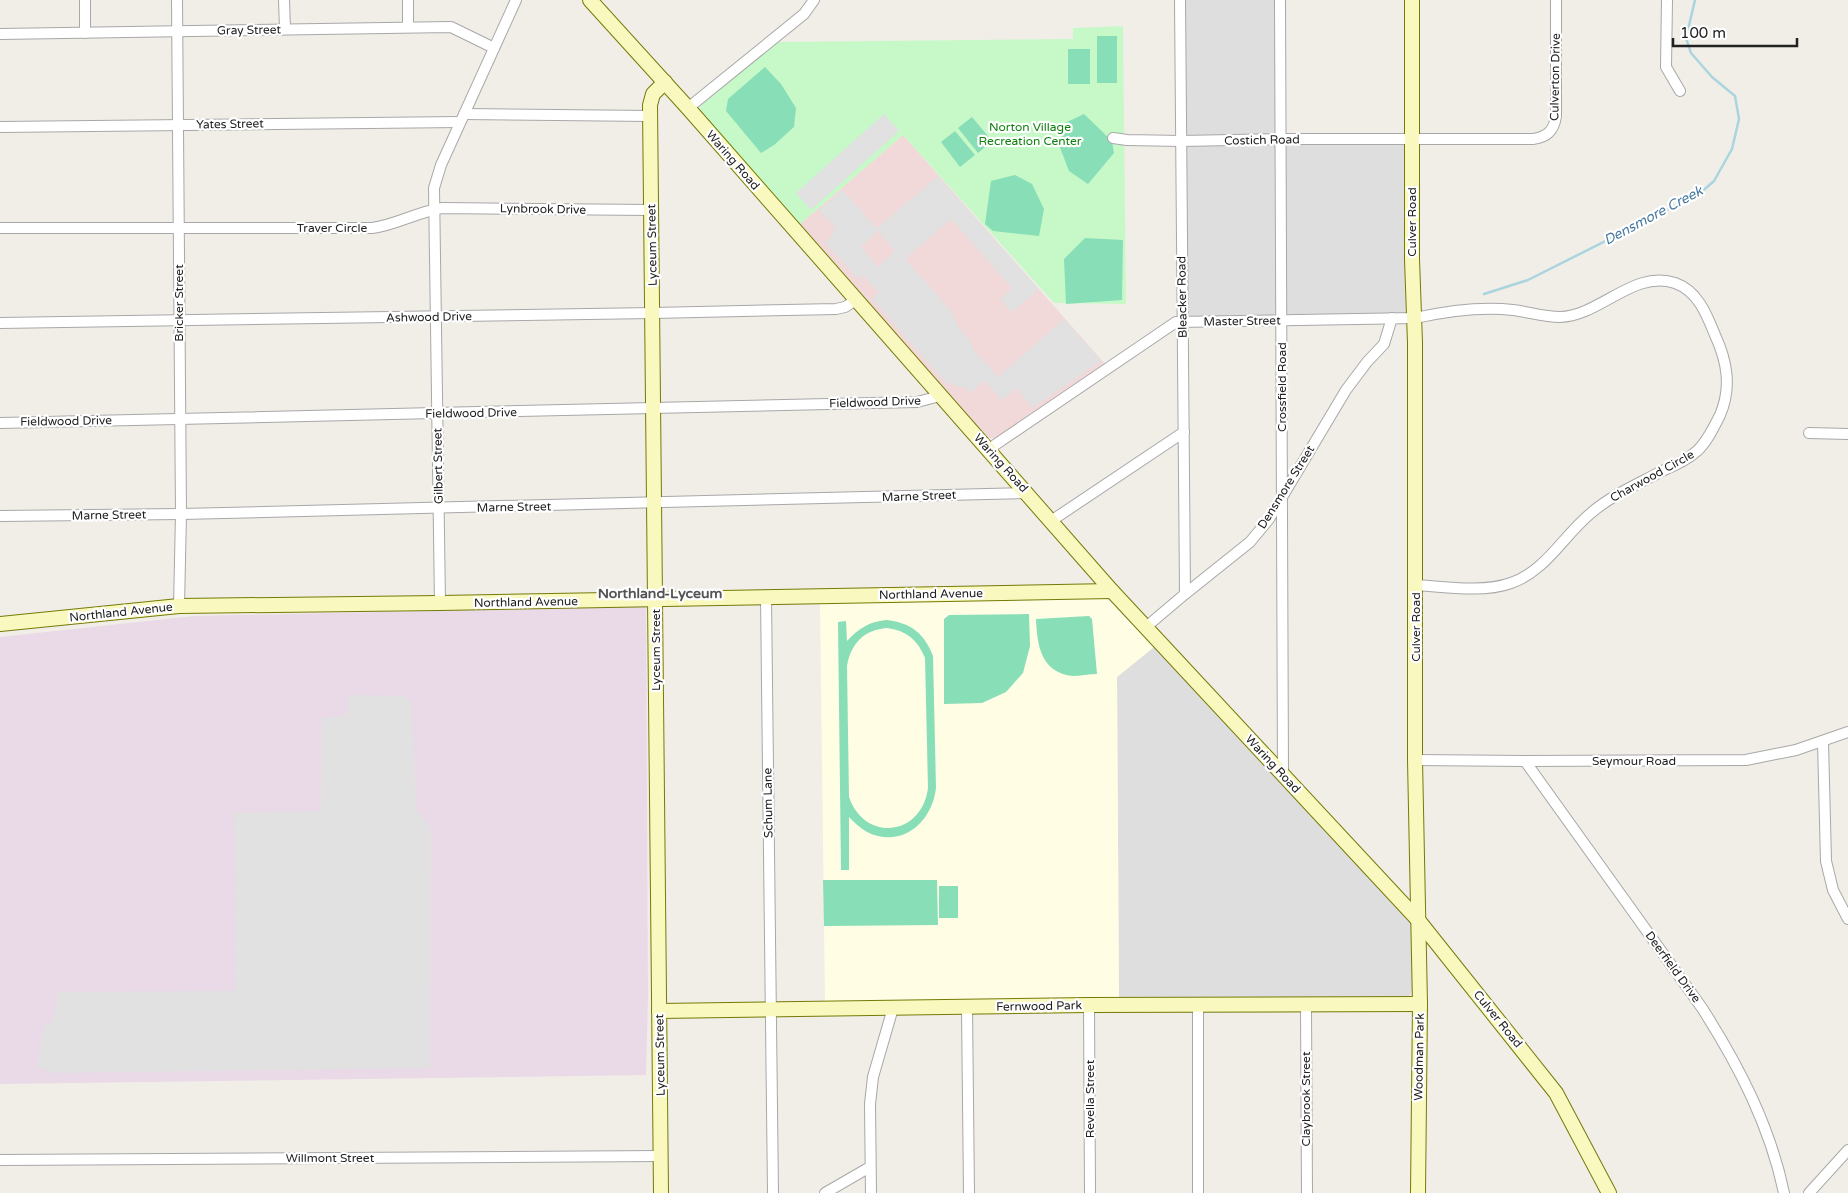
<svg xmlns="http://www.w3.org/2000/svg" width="1848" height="1193" viewBox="0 0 1848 1193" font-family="'Varela Round',sans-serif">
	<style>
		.residential { fill: #dfdede }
		.commercial { fill: #f1d8d9 }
		.industrial { fill: #eadae8 }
		.education { fill: #fffde4 }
		.park { fill: #c7f9c8 }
		.pitch { fill: #88deb7; fill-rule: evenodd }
		.parking { fill: #e1e1e1; fill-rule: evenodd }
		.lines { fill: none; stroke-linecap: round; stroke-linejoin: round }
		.stream { stroke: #aad5de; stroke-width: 2.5 }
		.street-casing { stroke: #a8a8a8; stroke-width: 12 }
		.secondary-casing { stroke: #757a07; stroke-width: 16 }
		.street { stroke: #fff; stroke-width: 10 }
		.secondary { stroke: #f9f8be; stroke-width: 14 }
		.labels { text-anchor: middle; stroke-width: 4.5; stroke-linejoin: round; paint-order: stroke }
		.street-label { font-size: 12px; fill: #212121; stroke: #fff }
		.park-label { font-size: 12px; fill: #0e8110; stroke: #fff }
		.water-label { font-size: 14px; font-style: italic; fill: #487aa1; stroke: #fff }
		.neighbourhood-label { font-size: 14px; font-weight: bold; fill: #545454; stroke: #fff }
	</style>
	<rect width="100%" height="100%" fill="#f1eee8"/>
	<g class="residential">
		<path d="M 1180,0 L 1280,0 L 1280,139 L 1411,139 L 1415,318 L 1182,322 Z"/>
		<path d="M 1154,647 L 1409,921 L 1412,926 L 1413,987 L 1412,992 L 1409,996 L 1119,999 L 1117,677 Z"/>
	</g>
	<path class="commercial" d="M 903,135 L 1105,364 L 997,438 L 989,438 L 985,436 L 800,224 Z"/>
	<path class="industrial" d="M 646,606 L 648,997 L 646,1075 L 0,1084 L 0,637 L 193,616 Z"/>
	<path class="education" d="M 1102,598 L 1109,601 L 1154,647 L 1117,677 L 1119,999 L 825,1002 L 820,602 Z"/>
	<path class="park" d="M 1123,26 L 1126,304 L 1054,303 L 903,135 L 800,224 L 699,111 L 701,104 L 778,42 L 1073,39 L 1073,28 Z"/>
	<g class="pitch">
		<rect x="1097" y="36" width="20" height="47"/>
		<rect x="1068" y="49" width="22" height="35"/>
		<path d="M 765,67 L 781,84 L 796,108 L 794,127 L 774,145 L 761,153 L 726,111 L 728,99 Z"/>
		<path d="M 1084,114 L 1112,141 L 1114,153 L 1088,184 L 1069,171 L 1059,145 L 1065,123 Z"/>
		<path d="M 972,117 L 992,141 L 978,153 L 958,128 Z"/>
		<path d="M 955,131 L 975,155 L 960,167 L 941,142 Z"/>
		<path d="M 1015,175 L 1032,184 L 1044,209 L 1039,236 L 993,231 L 985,224 L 991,181 Z"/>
		<path d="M 1085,238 L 1123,240 L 1122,300 L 1066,304 L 1064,259 Z"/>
		<path d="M 1029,614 L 1030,646 L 1023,673 L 1006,692 L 982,703 L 944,704 L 944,619 L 949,615 Z"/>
		<path d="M 1089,616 L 1092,619 L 1097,674 C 1089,674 1080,676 1073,676 C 1041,673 1037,645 1036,619 Z"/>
		<path d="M 886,620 C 910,622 925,634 933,656 L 936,788 C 932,823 901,849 867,832 C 860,828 854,822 849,817 L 849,870 L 841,870 L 838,622 L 846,621 L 847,641 C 859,628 869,622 886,620 ZM 887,628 C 906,630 918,640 925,658 L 928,788 C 922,836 865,843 849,797 L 847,666 C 851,643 864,630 887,628 Z"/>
		<path d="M 823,880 L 937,880 L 938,925 L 824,926 Z"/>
		<rect x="939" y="886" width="19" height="32"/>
	</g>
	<g class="parking">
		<path d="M 884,114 L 899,131 L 811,210 L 796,193 Z"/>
		<path d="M 938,176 L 1039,289 L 1012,312 L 1000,299 L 1012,288 L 951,219 L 905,259 L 952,312 L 958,327 L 971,341 L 974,350 L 998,377 L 1064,319 L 1101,361 L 1032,408 L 1017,388 L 1002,400 L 984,380 L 970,393 L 965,388 L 946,383 L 872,299 L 879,293 L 863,275 L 858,279 L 825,243 L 830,238 L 835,227 L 819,210 L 842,190 L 877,228 ZM 878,231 L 895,251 L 878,267 L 861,247 Z"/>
		<path d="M 348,695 L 405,696 L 412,702 L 416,809 L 431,829 L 430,1068 L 56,1073 L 37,1067 L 44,1025 L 53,1022 L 58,992 L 235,991 L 234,813 L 321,811 L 322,717 L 347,716 Z"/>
	</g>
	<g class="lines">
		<path class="stream" d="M 1484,294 L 1528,280 L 1699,194 L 1714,181 L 1732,149 L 1739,119 L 1735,96 L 1712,77 L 1691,53 L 1686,38 L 1695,0"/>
		<g class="street-casing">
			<g id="street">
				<path d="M 85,0 L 85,33"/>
				<path d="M 177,0 L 181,514 L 179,606"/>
				<path d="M 284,0 L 285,29"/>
				<path d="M 408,0 L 408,27"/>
				<path d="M 1180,0 L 1185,594"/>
				<path d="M 1280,0 L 1283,774"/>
				<path d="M 1667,0 L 1666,67 L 1680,91"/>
				<path d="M 0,34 L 451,27 L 494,48"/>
				<path d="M 688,108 L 804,14 L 814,0"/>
				<path d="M 464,114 L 650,116"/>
				<path d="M 0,127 L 460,122"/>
				<path d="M 1113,138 L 1127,140 L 1181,141 L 1290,139 L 1533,139 C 1547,137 1554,131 1556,116 L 1556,0"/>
				<path d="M 0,228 L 372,228 C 396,225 417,212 442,208 L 651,210"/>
				<path d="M 0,323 L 653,313 L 836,309 L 845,307 L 856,300"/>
				<path d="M 0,423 L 917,402 L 940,396"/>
				<path d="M 1809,433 L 1848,434"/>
				<path d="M 989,449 L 1176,322 L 1415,318 C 1447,311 1480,306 1513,310 C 1529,312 1544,317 1560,317 C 1600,316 1634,269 1675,283 C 1698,291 1707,315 1715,335 C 1727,361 1732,387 1720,415 C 1714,427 1707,442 1697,451 C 1687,460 1674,466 1662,471 C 1638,484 1612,495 1591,513 C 1563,536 1546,571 1511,583 C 1484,593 1445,587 1416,585"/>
				<path d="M 0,516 L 181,514 L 1028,493"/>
				<path d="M 1051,521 L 1184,432"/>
				<path d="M 766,597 L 773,1193"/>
				<path d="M 440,603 L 434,188 L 441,165 L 516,0"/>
				<path d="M 1146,627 L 1185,594 L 1250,542 L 1269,519 L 1346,390 L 1367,362 L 1384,344 L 1392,318"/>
				<path d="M 1823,742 L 1826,861 L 1833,890 L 1848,919"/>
				<path d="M 1415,760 L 1525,761 L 1746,760 L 1796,750 L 1848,732"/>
				<path d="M 1525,761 L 1702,1008 C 1739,1066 1770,1126 1784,1193"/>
				<path d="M 1089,1005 L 1090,1193"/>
				<path d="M 1306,1005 L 1307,1193"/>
				<path d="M 1198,1006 L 1198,1193"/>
				<path d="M 967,1007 L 969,1193"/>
				<path d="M 0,1160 L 661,1156"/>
				<path d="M 825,1193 L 870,1167"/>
				<path d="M 871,1193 L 870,1104 L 873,1077 L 893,1008"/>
				<path d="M 1809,1193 L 1848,1150"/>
			</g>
		</g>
		<g class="secondary-casing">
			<g id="secondary">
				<path d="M 590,0 L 688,108 L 1112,591 L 1419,921 L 1556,1093 L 1609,1193"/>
				<path d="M 1412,0 L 1412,259 L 1415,343 L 1415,760 L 1420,1004 L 1418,1193"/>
				<path d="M 0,624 L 179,606 L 440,603 L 1112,591"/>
				<path d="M 659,1011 L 1089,1005 L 1420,1004"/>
				<path d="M 661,1193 L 650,105 L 653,94 L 665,82"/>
			</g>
		</g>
		<use href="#street" class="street"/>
		<use href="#secondary" class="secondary"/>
	</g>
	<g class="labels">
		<g class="street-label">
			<text transform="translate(249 30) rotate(-1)" y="4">Gray Street</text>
			<text transform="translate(1555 77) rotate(-89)" y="4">Culverton Drive</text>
			<text transform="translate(230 124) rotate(-1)" y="4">Yates Street</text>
			<text transform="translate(1262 140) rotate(-1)" y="4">Costich Road</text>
			<text transform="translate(733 160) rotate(49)" y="4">Waring Road</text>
			<text transform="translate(543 209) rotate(1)" y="4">Lynbrook Drive</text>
			<text transform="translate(1412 222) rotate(-90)" y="4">Culver Road</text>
			<text x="332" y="232">Traver Circle</text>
			<text transform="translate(652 245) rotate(-91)" y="4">Lyceum Street</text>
			<text transform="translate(1182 297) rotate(-91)" y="4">Bleacker Road</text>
			<text transform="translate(179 303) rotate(-90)" y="4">Bricker Street</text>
			<text transform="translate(429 317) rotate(-1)" y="4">Ashwood Drive</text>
			<text transform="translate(1242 321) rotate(-1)" y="4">Master Street</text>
			<text transform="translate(1282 387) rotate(-90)" y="4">Crossfield Road</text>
			<text transform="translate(875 402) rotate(-2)" y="4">Fieldwood Drive</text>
			<text transform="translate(471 413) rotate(-1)" y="4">Fieldwood Drive</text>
			<text transform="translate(66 421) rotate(-1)" y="4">Fieldwood Drive</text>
			<text transform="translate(1001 463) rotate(48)" y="4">Waring Road</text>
			<text transform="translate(438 466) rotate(-91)" y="4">Gilbert Street</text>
			<text transform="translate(1652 476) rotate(-29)" y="4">Charwood Circle</text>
			<text transform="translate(1286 487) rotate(-58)" y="4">Densmore Street</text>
			<text transform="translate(919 496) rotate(-2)" y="4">Marne Street</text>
			<text transform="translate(514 507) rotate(-1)" y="4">Marne Street</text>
			<text transform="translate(109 515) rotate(-1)" y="4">Marne Street</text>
			<text transform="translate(931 594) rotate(-1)" y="4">Northland Avenue</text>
			<text transform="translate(526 602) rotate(-1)" y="4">Northland Avenue</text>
			<text transform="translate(121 612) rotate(-6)" y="4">Northland Avenue</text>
			<text transform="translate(1416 627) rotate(-90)" y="4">Culver Road</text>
			<text transform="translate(656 650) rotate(-90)" y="4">Lyceum Street</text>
			<text x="1634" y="765">Seymour Road</text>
			<text transform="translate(1273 764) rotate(47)" y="4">Waring Road</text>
			<text transform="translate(768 803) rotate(-91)" y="4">Schum Lane</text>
			<text transform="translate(1673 967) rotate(54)" y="4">Deerfield Drive</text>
			<text transform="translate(1039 1006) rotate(-1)" y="4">Fernwood Park</text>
			<text transform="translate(1498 1019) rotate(51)" y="4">Culver Road</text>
			<text transform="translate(660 1055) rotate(-91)" y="4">Lyceum Street</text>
			<text transform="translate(1419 1057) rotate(-89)" y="4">Woodman Park</text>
			<text transform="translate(1090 1099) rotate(-90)" y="4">Revella Street</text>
			<text transform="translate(1306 1099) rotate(-90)" y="4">Claybrook Street</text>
			<text x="330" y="1162">Willmont Street</text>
		</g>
		<g class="park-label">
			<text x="1030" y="131">Norton Village<tspan x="1030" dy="14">Recreation Center</tspan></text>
		</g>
		<g class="water-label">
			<text transform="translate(1653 215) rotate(-28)" y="5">Densmore Creek</text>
		</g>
		<g class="neighbourhood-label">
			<text x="660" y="598">Northland-Lyceum</text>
		</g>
	</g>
	<path d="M1673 38v8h124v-8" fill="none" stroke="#212121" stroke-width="2.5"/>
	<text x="1680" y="38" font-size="15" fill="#212121" stroke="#ffffff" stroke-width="4" paint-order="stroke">100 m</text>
</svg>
